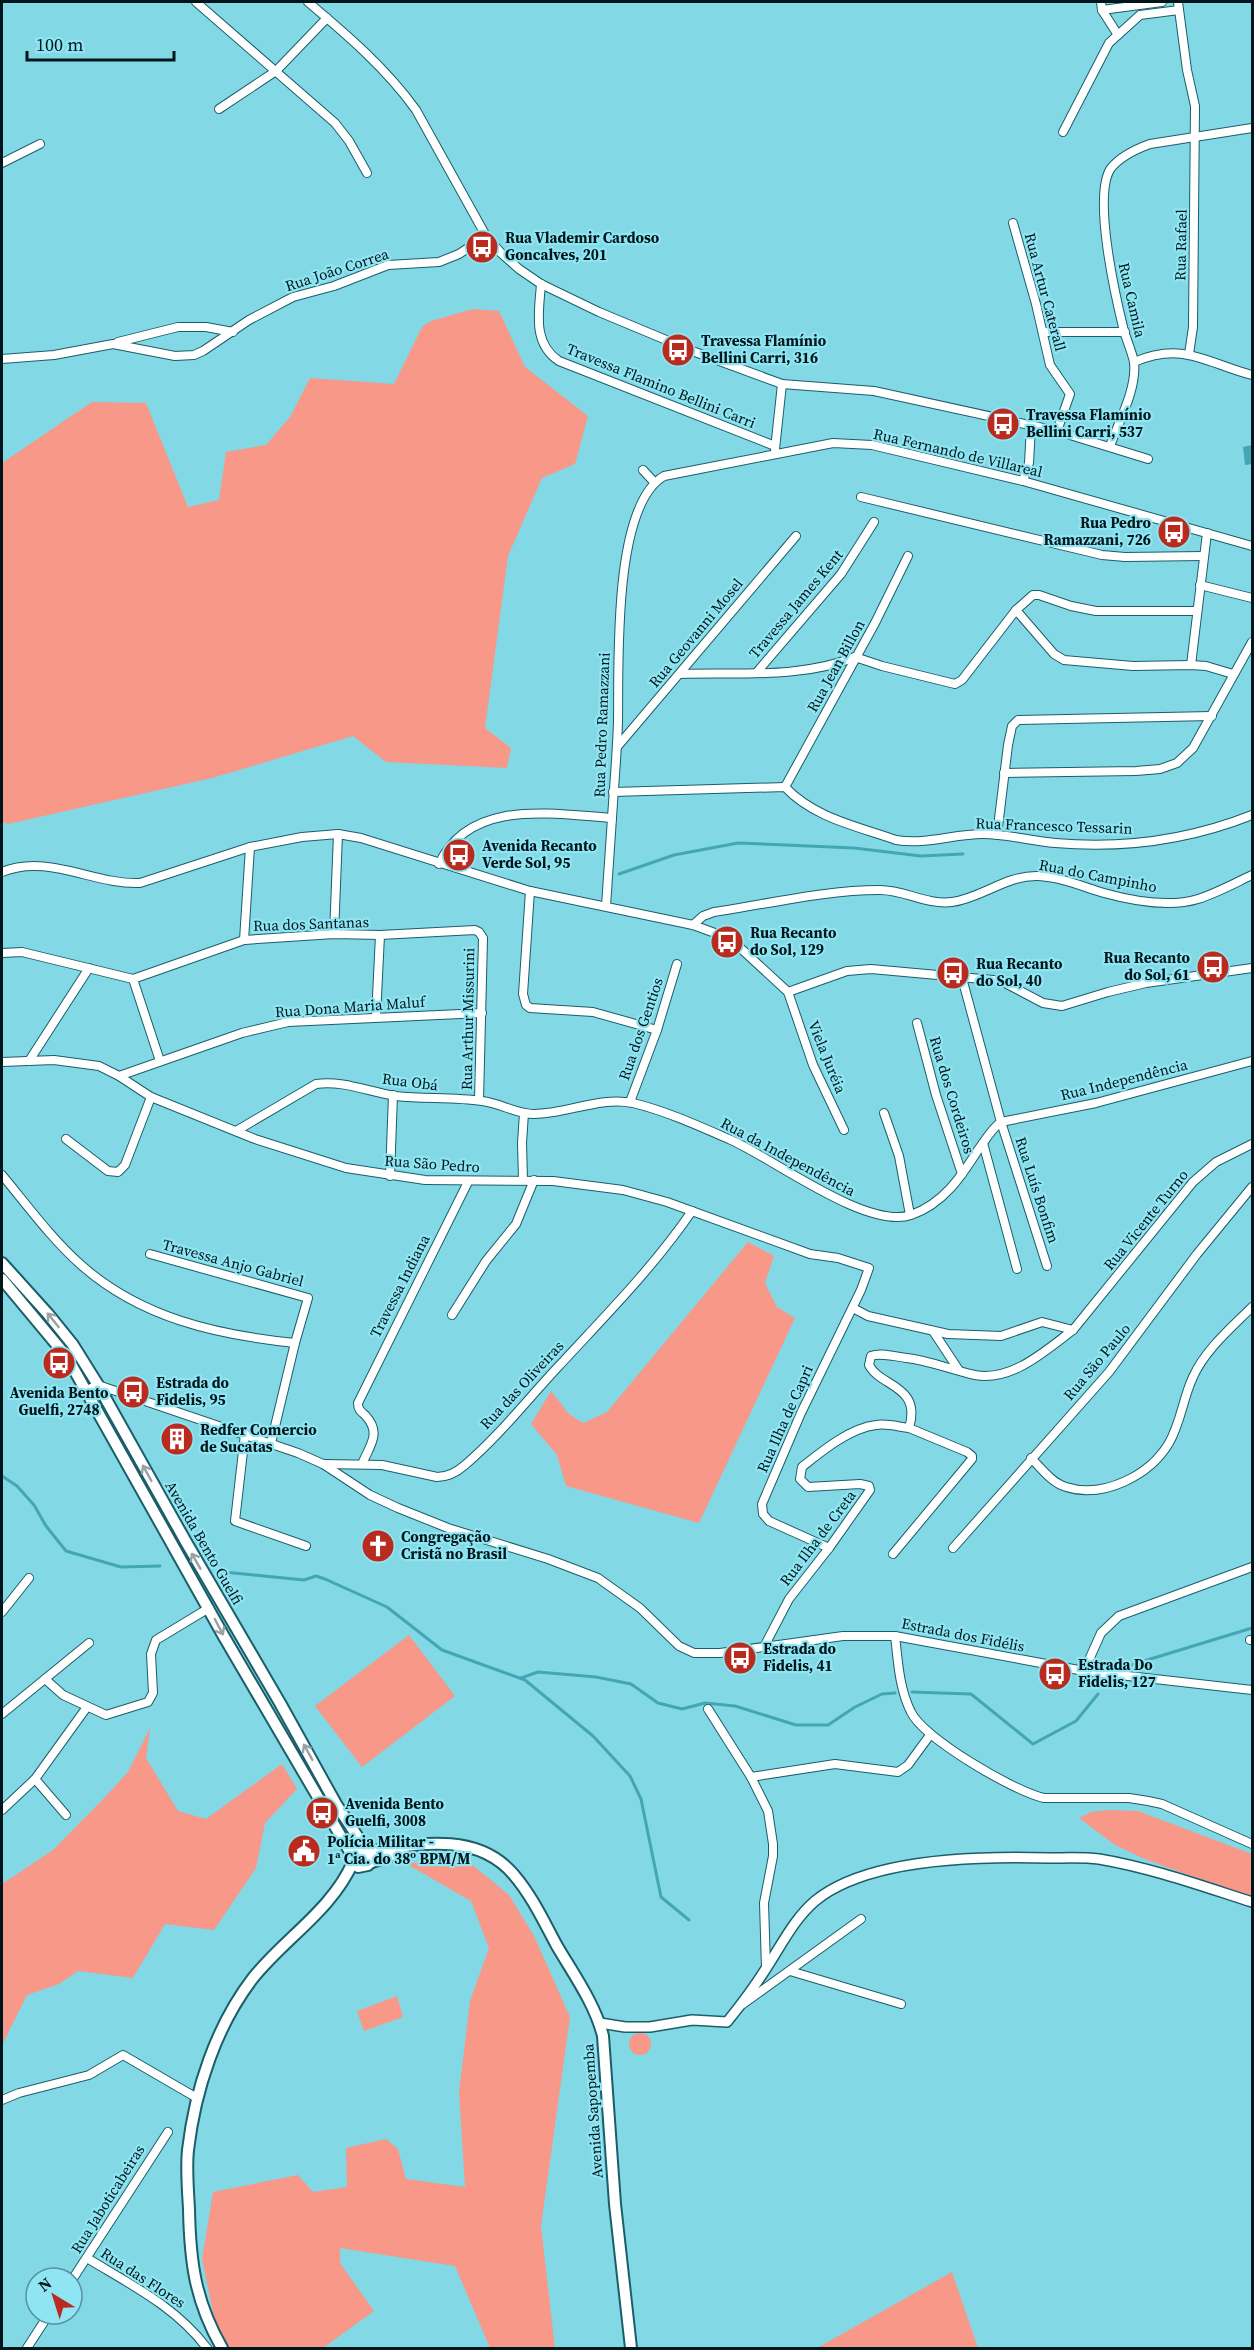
<svg xmlns="http://www.w3.org/2000/svg" width="1254" height="2350" viewBox="0 0 1254 2350" font-family="'Source Serif 4',serif">
	<style>
		.green { fill: #f79889 }
		.water { fill: #43a6b5 }
		.lines { fill: none; stroke-linecap: round; stroke-linejoin: round }
		.stream { stroke: #43a6b5; stroke-width: 3 }
		.minor-casing { stroke: #1a5e69; stroke-width: 10 }
		.tertiary-casing { stroke: #1a5e69; stroke-width: 12 }
		.secondary-casing { stroke: #1a5e69; stroke-width: 14 }
		.minor { stroke: #fff; stroke-width: 8 }
		.tertiary { stroke: #fff; stroke-width: 9 }
		.secondary { stroke: #fff; stroke-width: 10 }
		.oneway { stroke: #99a2a4 }
		.labels { text-anchor: middle; stroke-width: 4.5; stroke-linejoin: round; paint-order: stroke }
		.poi-label { font-size: 15px; font-weight: bold; fill: #00161b; stroke: #90e5f3; text-anchor: start }
		.street-label { font-size: 15px; fill: #00161b; stroke: #90e5f3 }
	</style>
	<rect width="100%" height="100%" fill="#83d8e6"/>
	<g class="green">
		<path d="M 473,309 L 499,311 L 525,367 L 588,416 L 575,464 L 542,478 L 508,556 L 485,728 L 511,748 L 507,768 L 386,762 L 353,736 L 212,778 L 8,824 L 2,821 L 2,463 L 92,402 L 146,403 L 188,507 L 219,500 L 226,452 L 266,445 L 290,417 L 310,378 L 394,384 L 422,327 L 431,321 Z"/>
		<path d="M 748,1242 L 774,1256 L 765,1283 L 777,1307 L 795,1318 L 699,1523 L 566,1486 L 557,1455 L 531,1424 L 551,1391 L 569,1414 L 583,1423 L 607,1412 Z"/>
		<path d="M 409,1635 L 455,1696 L 362,1767 L 315,1706 Z"/>
		<path d="M 150,1728 L 146,1758 L 178,1811 L 206,1819 L 282,1764 L 297,1789 L 265,1823 L 256,1868 L 214,1930 L 165,1924 L 133,1978 L 78,1971 L 59,1984 L 27,1995 L 2,2045 L 2,1884 L 53,1850 L 107,1795 L 128,1772 Z"/>
		<path d="M 1107,1810 L 1138,1811 L 1252,1854 L 1252,1898 L 1147,1860 L 1115,1845 L 1079,1818 L 1091,1812 Z"/>
		<path d="M 405,1863 L 470,1863 L 509,1895 L 534,1936 L 570,2017 L 541,2226 L 555,2348 L 490,2348 L 455,2266 L 340,2248 L 340,2263 L 374,2311 L 323,2348 L 229,2348 L 215,2322 L 202,2259 L 213,2192 L 298,2175 L 313,2192 L 347,2187 L 346,2148 L 386,2139 L 398,2149 L 406,2179 L 465,2187 L 459,2092 L 470,2001 L 489,1948 L 471,1901 Z"/>
		<path d="M 397,1996 L 403,2017 L 364,2031 L 357,2011 Z"/>
		<circle cx="640" cy="2044" r="11"/>
		<path d="M 952,2272 L 978,2348 L 817,2348 Z"/>
	</g>
	<path class="water" d="M 1252,445 L 1252,464 L 1245,465 L 1243,447 Z"/>
	<g class="lines">
		<g class="stream">
			<path d="M 619,874 L 674,855 L 738,843 L 854,848 L 921,856 L 963,854"/>
			<path d="M 2,1476 L 17,1486 L 34,1505 L 46,1526 L 66,1551 L 121,1567 L 160,1566"/>
			<path d="M 224,1572 L 304,1580 L 316,1576 L 325,1579 L 387,1607 L 442,1650 L 525,1680 L 593,1736 L 630,1776 L 641,1799 L 661,1897 L 689,1920"/>
			<path d="M 1121,1668 L 1252,1628"/>
			<path d="M 521,1678 L 538,1672 L 596,1677 L 631,1684 L 658,1703 L 682,1709 L 705,1703 L 735,1706 L 796,1725 L 828,1725 L 855,1707 L 882,1694 L 895,1693"/>
			<path d="M 912,1692 L 971,1694 L 1033,1744 L 1076,1721 L 1098,1694"/>
		</g>
		<g class="minor-casing">
			<g id="minor">
				<path d="M 196,2 L 335,123 L 349,141 L 367,173"/>
				<path d="M 308,2 C 347,35 386,68 416,110 L 486,236 L 501,253 L 519,269 L 541,284 L 599,312 L 695,352 L 782,384 L 874,391 L 1057,431 L 1148,459"/>
				<path d="M 1101,2 L 1102,10 L 1162,2"/>
				<path d="M 1178,2 L 1187,70 L 1195,106 L 1193,327 L 1189,354"/>
				<path d="M 1102,10 L 1118,35"/>
				<path d="M 219,109 L 276,71 L 327,18"/>
				<path d="M 1063,132 L 1109,43 L 1140,15 L 1179,10"/>
				<path d="M 2,163 L 40,144"/>
				<path d="M 1013,223 L 1036,304 L 1050,365 L 1070,394 L 1057,431"/>
				<path d="M 541,284 C 539,312 532,343 559,361 L 775,446"/>
				<path d="M 1043,332 L 1125,332"/>
				<path d="M 118,342 L 178,327 L 206,327 L 233,332"/>
				<path d="M 2,359 L 54,355 L 113,344 L 175,356 L 194,355 L 203,351 L 249,320 L 293,297 L 334,286 L 388,265 L 439,262 L 459,254 L 486,236"/>
				<path d="M 1134,362 C 1184,341 1206,363 1252,375"/>
				<path d="M 1110,446 C 1119,421 1137,389 1134,362 C 1132,352 1127,341 1124,331 C 1116,299 1092,195 1111,168 C 1121,156 1136,149 1150,144 L 1252,128"/>
				<path d="M 775,449 L 782,384"/>
				<path d="M 643,470 L 654,482"/>
				<path d="M 1023,481 L 1029,463 L 1031,426"/>
				<path d="M 861,497 L 1102,555 L 1125,557 L 1204,556"/>
				<path d="M 1200,585 L 1252,598"/>
				<path d="M 1016,610 L 1054,654 L 1064,660 L 1133,666 L 1191,665 L 1206,666 L 1233,674"/>
				<path d="M 855,657 L 882,666 L 955,684 L 962,680 L 1016,610 L 1033,595 L 1039,595 L 1071,606 L 1096,611 L 1197,611"/>
				<path d="M 1191,665 L 1207,533"/>
				<path d="M 757,672 L 841,574 L 874,522"/>
				<path d="M 680,674 C 738,672 801,679 855,657"/>
				<path d="M 617,747 L 796,536"/>
				<path d="M 1004,773 L 1136,771 L 1160,769 L 1177,763 L 1193,748 L 1252,642"/>
				<path d="M 785,787 L 875,623 L 908,556"/>
				<path d="M 613,792 L 785,787 C 814,818 857,826 896,840 C 926,845 953,834 983,834 C 1007,834 1031,841 1055,843 C 1123,849 1189,840 1252,815"/>
				<path d="M 997,835 L 1008,745 L 1012,726 L 1018,720 L 1212,716"/>
				<path d="M 439,864 C 470,798 553,814 612,818 C 614,786 617,754 618,722 C 619,667 612,506 664,476 L 833,443 L 872,445 L 1023,481 L 1252,546"/>
				<path d="M 2,872 C 48,853 94,885 140,883 L 250,847 L 302,837 L 338,834 L 361,838 L 530,891 L 693,925 L 723,936 L 736,944 L 788,992 L 847,971 L 871,969 L 993,980 L 1005,983 L 1043,1003 L 1062,1006 L 1108,992 L 1146,983 L 1252,968"/>
				<path d="M 530,891 L 523,994 L 526,1005 L 530,1008 L 593,1012 L 657,1030"/>
				<path d="M 606,906 L 612,818"/>
				<path d="M 693,925 L 703,916 L 714,912 C 768,904 825,890 880,890 C 905,890 926,905 952,902 C 982,898 1006,875 1038,876 C 1061,877 1083,887 1104,893 C 1133,901 1169,908 1198,899 C 1217,893 1235,883 1252,875"/>
				<path d="M 334,934 L 338,834"/>
				<path d="M 244,940 L 250,847"/>
				<path d="M 2,953 L 22,952 L 133,979 L 244,940 L 334,934 L 380,935 L 475,930 L 479,932 L 483,938 L 479,1100"/>
				<path d="M 962,978 L 1001,1122 L 1047,1266"/>
				<path d="M 133,979 L 160,1061"/>
				<path d="M 788,992 L 813,1065 L 844,1130"/>
				<path d="M 376,1017 L 380,935"/>
				<path d="M 917,1023 L 936,1095 L 962,1174"/>
				<path d="M 29,1061 L 89,968"/>
				<path d="M 2,1062 L 54,1060 L 99,1066 L 119,1076 L 151,1097 L 255,1139 L 346,1168 L 425,1180 L 553,1181 L 623,1190 L 667,1202 L 810,1254 L 838,1258 L 869,1268 L 861,1290 L 801,1413 L 762,1504 L 763,1514 L 769,1521 L 829,1548"/>
				<path d="M 119,1076 L 242,1033 L 288,1022 L 482,1013"/>
				<path d="M 630,1102 L 657,1030 L 677,964"/>
				<path d="M 884,1113 L 899,1156 L 910,1215"/>
				<path d="M 236,1131 L 316,1084 C 343,1080 369,1092 396,1096 C 424,1099 454,1097 482,1101 C 500,1103 516,1114 534,1114 C 567,1114 600,1096 633,1103 C 666,1111 699,1126 731,1140 C 774,1159 867,1230 911,1215 C 943,1204 961,1177 978,1150 C 985,1141 991,1129 1001,1122 L 1096,1103 L 1252,1061"/>
				<path d="M 66,1139 L 108,1171 L 118,1172 L 125,1165 L 151,1097"/>
				<path d="M 983,1143 L 1017,1269"/>
				<path d="M 2,1175 C 27,1205 51,1238 80,1264 C 140,1318 217,1335 295,1343"/>
				<path d="M 390,1176 L 393,1095"/>
				<path d="M 523,1180 L 522,1143 L 524,1113"/>
				<path d="M 150,1254 L 308,1298 L 295,1343 L 271,1443"/>
				<path d="M 853,1308 L 868,1316 L 948,1334 L 1001,1336 L 1042,1322 L 1073,1330"/>
				<path d="M 452,1315 L 486,1261 L 516,1224 L 534,1180"/>
				<path d="M 933,1331 L 958,1369"/>
				<path d="M 87,1390 L 98,1385 L 298,1453 L 323,1464 L 370,1495 L 398,1508 L 448,1528 L 548,1559 L 598,1578 L 640,1608 L 679,1646 L 694,1653 L 720,1653 L 843,1636 L 895,1636 L 1084,1671 L 1252,1690"/>
				<path d="M 245,1434 L 235,1521 L 306,1546"/>
				<path d="M 1031,1458 C 1041,1468 1052,1483 1066,1487 C 1104,1499 1150,1475 1169,1443 C 1181,1422 1183,1398 1193,1377 C 1205,1350 1231,1328 1252,1307"/>
				<path d="M 323,1464 L 382,1465 L 437,1477 C 448,1477 457,1472 465,1465 C 499,1436 527,1400 557,1368 C 604,1317 653,1268 692,1211"/>
				<path d="M 362,1464 C 370,1445 382,1433 365,1415 C 360,1411 358,1409 358,1403 L 468,1182"/>
				<path d="M 953,1548 L 1109,1372 L 1197,1254 L 1252,1187"/>
				<path d="M 893,1554 L 972,1459 L 972,1456 L 967,1452 L 909,1428"/>
				<path d="M 2,1612 L 29,1578"/>
				<path d="M 895,1636 C 898,1661 899,1688 911,1712 C 923,1738 1015,1792 1044,1798 L 1129,1798 L 1148,1801 L 1162,1804 L 1252,1844"/>
				<path d="M 1250,1640 L 1252,1640"/>
				<path d="M 765,1645 L 789,1599 L 829,1548 L 870,1490 L 869,1486 L 860,1484 L 808,1487 L 800,1479 L 802,1467 C 822,1451 850,1428 876,1425 C 887,1423 899,1427 909,1428 C 922,1385 880,1387 869,1365 L 871,1356 C 881,1352 896,1357 907,1358 C 931,1361 952,1370 975,1375 C 1012,1382 1046,1350 1073,1330 L 1193,1182 L 1216,1162 L 1252,1144"/>
				<path d="M 1084,1671 L 1101,1633 L 1119,1616 L 1252,1567"/>
				<path d="M 45,1679 L 63,1695 L 106,1715 L 148,1702 L 153,1693 L 151,1654 L 156,1640 L 209,1608"/>
				<path d="M 708,1709 L 751,1777 L 768,1811 L 773,1844 L 773,1856 L 764,1903 L 766,1968"/>
				<path d="M 2,1714 L 89,1643"/>
				<path d="M 751,1777 L 835,1764 L 898,1772 L 908,1765 L 930,1735"/>
				<path d="M 35,1779 L 66,1815"/>
				<path d="M 2,1810 L 35,1779 L 87,1707"/>
				<path d="M 790,1971 L 901,2004"/>
				<path d="M 743,2004 L 861,1919"/>
				<path d="M 2,2100 L 19,2093 L 89,2075 L 123,2055 L 197,2098"/>
				<path d="M 87,2258 C 131,2285 175,2306 207,2348"/>
				<path d="M 72,2280 L 168,2132"/>
				<path d="M 27,2348 L 49,2314"/>
			</g>
		</g>
		<g class="tertiary-casing">
			<path id="tertiary" d="M 600,2023 L 625,2027 L 650,2027 L 692,2020 L 727,2022 C 741,2005 755,1986 767,1967 C 782,1944 794,1919 815,1901 C 868,1857 983,1856 1049,1858 C 1065,1858 1083,1857 1099,1859 C 1152,1868 1202,1886 1252,1902"/>
		</g>
		<g class="secondary-casing">
			<g id="secondary">
				<path d="M 2,1263 L 48,1314 L 73,1345 L 98,1385 L 186,1542 L 280,1703 L 336,1804 L 369,1854 L 370,1861 L 368,1865 L 358,1867 L 354,1864 L 353,1857 L 356,1852 L 365,1851"/>
				<path d="M 2,1279 L 67,1357 L 223,1635 L 353,1857"/>
				<path d="M 367,1852 C 418,1844 477,1831 514,1875 C 532,1896 544,1922 557,1946 C 574,1975 595,2004 603,2036 L 615,2204 L 631,2348"/>
				<path d="M 369,1863 L 402,1852"/>
				<path d="M 222,2348 C 195,2301 190,2262 189,2209 C 188,2190 186,2169 188,2150 C 195,2090 216,2026 253,1978 C 285,1938 332,1910 353,1862"/>
			</g>
		</g>
		<use href="#minor" class="minor"/>
		<use href="#tertiary" class="tertiary"/>
		<use href="#secondary" class="secondary"/>
	</g>
	<defs><path id="oneway-shaft" d="M-6 0H5M1.5-3L5.5 0L1.5 3" fill="none" stroke-width="1.6" stroke-linecap="round" stroke-linejoin="round" transform="scale(1.5)"/></defs>
	<g class="oneway">
		<use href="#oneway-shaft" transform="translate(53 1320) rotate(-129)"/>
		<use href="#oneway-shaft" transform="translate(147 1473) rotate(-119)"/>
		<use href="#oneway-shaft" transform="translate(196 1561) rotate(-120)"/>
		<use href="#oneway-shaft" transform="translate(219 1627) rotate(62)"/>
		<use href="#oneway-shaft" transform="translate(308 1752) rotate(-119)"/>
	</g>
	<defs>
		<g id="bus-disc" transform="scale(1.725)"><circle r="9.5" fill="#b82b1e" stroke="#90e5f3"/><path d="M-5-6H5V4H4V6H2V4H-2V6H-4V4H-5ZM-3.5-4V0h7V-4ZM-3.5 1.2v1.5H-2V1.2ZM2 1.2v1.5H3.5V1.2Z" fill="#fff"/></g>
		<g id="building-disc" transform="scale(1.725)"><circle r="9.5" fill="#b82b1e" stroke="#90e5f3"/><path d="M-4-6H4V6H1V3H-1V6H-4ZM-2.5-4.3h1.7v1.8h-1.7ZM.8-4.3h1.7v1.8H.8ZM-2.5-1h1.7V.8h-1.7ZM.8-1h1.7V.8H.8Z" fill="#fff"/></g>
		<g id="church-disc" transform="scale(1.725)"><circle r="9.5" fill="#b82b1e" stroke="#90e5f3"/><path d="M-1.2-6h2.4v3.5h3.3v2.4h-3.3V6h-2.4V-.1h-3.3v-2.4h3.3Z" fill="#fff"/></g>
		<g id="civic-disc" transform="scale(1.725)"><circle r="9.5" fill="#b82b1e" stroke="#90e5f3"/><path d="M-.6-6.5H3V-4.5H.6V-3L4-1V1h2V6H-6V1h2V-1L-.6-3ZM-1.2 2.5V6h2.4V2.5Z" fill="#fff"/></g>
	</defs>
	<g fill-rule="evenodd">
		<use href="#bus-disc" x="482" y="247"/>
		<use href="#bus-disc" x="678" y="350"/>
		<use href="#bus-disc" x="1003" y="424"/>
		<use href="#bus-disc" x="1174" y="532"/>
		<use href="#bus-disc" x="459" y="855"/>
		<use href="#bus-disc" x="727" y="942"/>
		<use href="#bus-disc" x="1213" y="967"/>
		<use href="#bus-disc" x="953" y="973"/>
		<use href="#bus-disc" x="59" y="1363"/>
		<use href="#bus-disc" x="133" y="1392"/>
		<use href="#building-disc" x="177" y="1439"/>
		<use href="#church-disc" x="378" y="1546"/>
		<use href="#bus-disc" x="740" y="1658"/>
		<use href="#bus-disc" x="1055" y="1674"/>
		<use href="#bus-disc" x="322" y="1813"/>
		<use href="#civic-disc" x="304" y="1851"/>
	</g>
	<g class="labels">
		<g class="poi-label">
			<text x="505" y="243">Rua Vlademir Cardoso<tspan x="505" dy="17">Goncalves, 201</tspan></text>
			<text x="701" y="346">Travessa Flamínio<tspan x="701" dy="17">Bellini Carri, 316</tspan></text>
			<text x="1026" y="420">Travessa Flamínio<tspan x="1026" dy="17">Bellini Carri, 537</tspan></text>
			<text x="1151" y="528" text-anchor="end">Rua Pedro<tspan x="1151" dy="17">Ramazzani, 726</tspan></text>
			<text x="482" y="851">Avenida Recanto<tspan x="482" dy="17">Verde Sol, 95</tspan></text>
			<text x="750" y="938">Rua Recanto<tspan x="750" dy="17">do Sol, 129</tspan></text>
			<text x="1190" y="963" text-anchor="end">Rua Recanto<tspan x="1190" dy="17">do Sol, 61</tspan></text>
			<text x="976" y="969">Rua Recanto<tspan x="976" dy="17">do Sol, 40</tspan></text>
			<text x="156" y="1388">Estrada do<tspan x="156" dy="17">Fidelis, 95</tspan></text>
			<text x="59" y="1398" text-anchor="middle">Avenida Bento<tspan x="59" dy="17">Guelfi, 2748</tspan></text>
			<text x="200" y="1435">Redfer Comercio<tspan x="200" dy="17">de Sucatas</tspan></text>
			<text x="401" y="1542">Congregação<tspan x="401" dy="17">Cristã no Brasil</tspan></text>
			<text x="763" y="1654">Estrada do<tspan x="763" dy="17">Fidelis, 41</tspan></text>
			<text x="1078" y="1670">Estrada Do<tspan x="1078" dy="17">Fidelis, 127</tspan></text>
			<text x="345" y="1809">Avenida Bento<tspan x="345" dy="17">Guelfi, 3008</tspan></text>
			<text x="327" y="1847">Polícia Militar -<tspan x="327" dy="17">1ª Cia. do 38º BPM/M</tspan></text>
		</g>
		<g class="street-label">
			<text transform="translate(1181 245) rotate(-89)" y="5">Rua Rafael</text>
			<text transform="translate(337 270) rotate(-18)" y="5">Rua João Correa</text>
			<text transform="translate(1045 292) rotate(75)" y="5">Rua Artur Caterall</text>
			<text transform="translate(1132 300) rotate(77)" y="5">Rua Camila</text>
			<text transform="translate(661 386) rotate(22)" y="5">Travessa Flamino Bellini Carri</text>
			<text transform="translate(958 453) rotate(13)" y="5">Rua Fernando de Villareal</text>
			<text transform="translate(796 604) rotate(-50)" y="5">Travessa James Kent</text>
			<text transform="translate(696 633) rotate(-50)" y="5">Rua Geovanni Mosel</text>
			<text transform="translate(836 666) rotate(-61)" y="5">Rua Jean Billon</text>
			<text transform="translate(602 725) rotate(-88)" y="5">Rua Pedro Ramazzani</text>
			<text transform="translate(1054 826) rotate(2)" y="5">Rua Francesco Tessarin</text>
			<text transform="translate(1098 876) rotate(11)" y="5">Rua do Campinho</text>
			<text transform="translate(311 924) rotate(-2)" y="5">Rua dos Santanas</text>
			<text transform="translate(350 1007) rotate(-4)" y="5">Rua Dona Maria Maluf</text>
			<text transform="translate(468 1019) rotate(-89)" y="5">Rua Arthur Missurini</text>
			<text transform="translate(641 1029) rotate(-71)" y="5">Rua dos Gentios</text>
			<text transform="translate(827 1057) rotate(68)" y="5">Viela Juréia</text>
			<text transform="translate(1124 1080) rotate(-14)" y="5">Rua Independência</text>
			<text transform="translate(410 1082) rotate(7)" y="5">Rua Obá</text>
			<text transform="translate(952 1095) rotate(73)" y="5">Rua dos Cordeiros</text>
			<text transform="translate(788 1157) rotate(28)" y="5">Rua da Independência</text>
			<text transform="translate(432 1164) rotate(4)" y="5">Rua São Pedro</text>
			<text transform="translate(1037 1190) rotate(72)" y="5">Rua Luís Bonfim</text>
			<text transform="translate(1146 1220) rotate(-51)" y="5">Rua Vicente Turno</text>
			<text transform="translate(233 1263) rotate(15)" y="5">Travessa Anjo Gabriel</text>
			<text transform="translate(400 1286) rotate(-63)" y="5">Travessa Indiana</text>
			<text transform="translate(1097 1362) rotate(-50)" y="5">Rua São Paulo</text>
			<text transform="translate(522 1385) rotate(-47)" y="5">Rua das Oliveiras</text>
			<text transform="translate(785 1419) rotate(-66)" y="5">Rua Ilha de Capri</text>
			<text transform="translate(818 1538) rotate(-53)" y="5">Rua Ilha de Creta</text>
			<text transform="translate(204 1543) rotate(60)" y="5">Avenida Bento Guelfi</text>
			<text transform="translate(963 1635) rotate(11)" y="5">Estrada dos Fidélis</text>
			<text transform="translate(593 2111) rotate(-94)" y="5">Avenida Sapopemba</text>
			<text transform="translate(108 2199) rotate(-58)" y="5">Rua Jaboticabeiras</text>
			<text transform="translate(143 2278) rotate(33)" y="5">Rua das Flores</text>
		</g>
	</g>
	<rect width="1254" height="2350" fill="none" stroke="#00161b" stroke-width="6"/>
	<g transform="translate(54 2296) rotate(322)"><circle r="28" fill="#90e5f3" stroke="#56929d" stroke-width="1.5"/>
	<path d="M0-4.5L10 22L0 15L-10 22Z" fill="#b82b1e"/>
	<text y="-9" font-size="16" font-weight="bold" text-anchor="middle" fill="#00161b">N</text>
	</g>
	<path d="M27 51v9h147v-9" fill="none" stroke="#00161b" stroke-width="3"/>
	<text x="36" y="51" font-size="18" fill="#00161b" stroke="#90e5f3" stroke-width="4.5" paint-order="stroke">100 m</text>
</svg>
